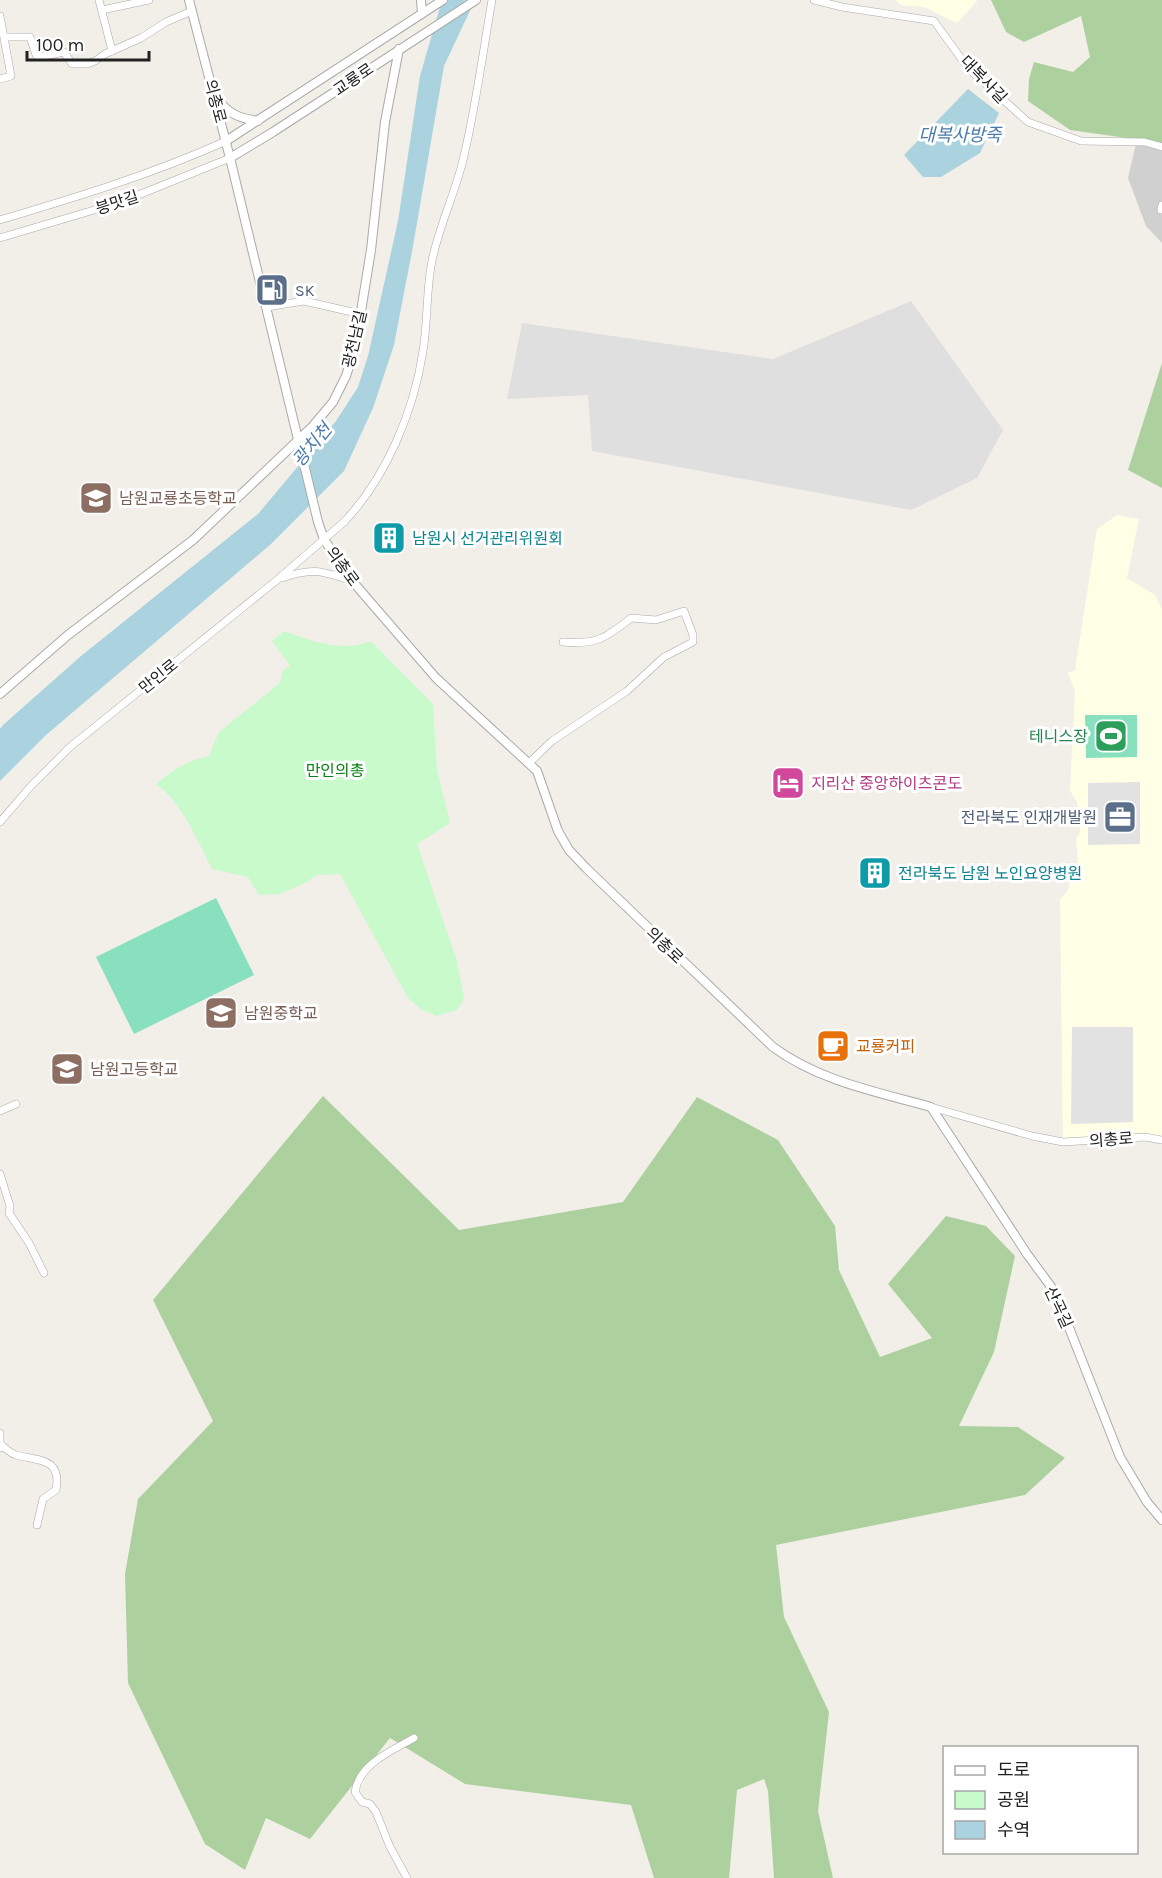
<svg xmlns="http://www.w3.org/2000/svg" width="1162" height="1878" viewBox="0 0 1162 1878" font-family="Karla,'Noto Sans KR',sans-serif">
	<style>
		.residential { fill: #e0dfdf }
		.education { fill: #ffffe5 }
		.religious { fill: #d0d0d0 }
		.forest { fill: #add19e }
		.park { fill: #c8facc }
		.pitch { fill: #88e0be }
		.parking { fill: #e2e2e2 }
		.water { fill: #aad3df }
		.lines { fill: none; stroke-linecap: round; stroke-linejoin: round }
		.minor-casing { stroke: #a9a9a9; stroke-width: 8 }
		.tertiary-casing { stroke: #a9a9a9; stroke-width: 10 }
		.minor { stroke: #fff; stroke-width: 7 }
		.tertiary { stroke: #fff; stroke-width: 8 }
		.labels { text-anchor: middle; stroke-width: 6; stroke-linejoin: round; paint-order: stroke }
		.street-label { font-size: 16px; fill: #222; stroke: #fff }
		.service-label { font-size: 16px; fill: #4e5e75; stroke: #fff; text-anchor: start }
		.education-label { font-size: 16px; fill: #785e54; stroke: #fff; text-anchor: start }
		.culture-label { font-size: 16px; fill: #0d838f; stroke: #fff; text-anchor: start }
		.leisure-label { font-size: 16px; fill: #27864d; stroke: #fff; text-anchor: end }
		.park-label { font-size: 16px; fill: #0c8416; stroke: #fff }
		.hotel-label { font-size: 16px; fill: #b23c85; stroke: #fff; text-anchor: start }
		.food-label { font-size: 16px; fill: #c56008; stroke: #fff; text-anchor: start }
		.water-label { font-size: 18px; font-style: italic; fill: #4a7aab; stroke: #fff }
	</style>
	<rect width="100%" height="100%" fill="#f2efe9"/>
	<path class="residential" d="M 911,301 L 1003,430 L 977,478 L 911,510 L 592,451 L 588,395 L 507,399 L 522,323 L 773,359 Z"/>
	<g class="education">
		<path d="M 895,0 L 977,0 L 977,1 L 957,23 L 924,7 L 901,5 Z"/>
		<path d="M 1117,515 L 1139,519 L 1127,578 L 1155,595 L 1162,609 L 1162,1140 L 1145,1137 L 1063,1142 L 1060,899 L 1067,892 L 1078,861 L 1076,840 L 1080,832 L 1077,802 L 1070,791 L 1075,691 L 1068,673 L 1075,670 L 1097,529 Z"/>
	</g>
	<path class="religious" d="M 1138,135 L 1162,142 L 1162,243 L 1146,226 L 1128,178 Z"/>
	<g class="forest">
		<path d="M 991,0 L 1162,0 L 1162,143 L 1070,130 L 1028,101 L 1029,79 L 1034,62 L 1073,72 L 1090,57 L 1081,16 L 1024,42 L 1006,32 Z"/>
		<path d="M 1162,363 L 1162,488 L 1128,470 Z"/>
		<path d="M 323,1096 L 459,1230 L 623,1202 L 697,1097 L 778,1140 L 835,1226 L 839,1270 L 880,1357 L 932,1338 L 888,1284 L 946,1216 L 986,1226 L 1015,1256 L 994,1352 L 959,1426 L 1018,1427 L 1065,1458 L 1025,1495 L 776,1545 L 784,1617 L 829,1712 L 818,1811 L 833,1878 L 774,1878 L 768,1791 L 764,1779 L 737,1790 L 729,1878 L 654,1878 L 631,1805 L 465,1784 L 390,1738 L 310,1839 L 266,1818 L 245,1870 L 205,1844 L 128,1683 L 125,1574 L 138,1499 L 213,1421 L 153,1300 Z"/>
	</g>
	<path class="park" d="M 284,631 C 312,641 343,653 371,641 L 433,704 L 437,769 L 450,823 L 417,844 L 457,961 L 464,999 L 457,1010 L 436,1016 L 421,1009 L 408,998 L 340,874 L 317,875 L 305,883 L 280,894 L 259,895 L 248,877 L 212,869 C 200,845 179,797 156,785 C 170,770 190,760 209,756 L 219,732 L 280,683 L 282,672 L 290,665 L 272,641 Z"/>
	<g class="pitch">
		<path d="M 1085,715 L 1137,715 L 1137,757 L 1086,758 Z"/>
		<path d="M 216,898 L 254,975 L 134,1034 L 96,957 Z"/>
	</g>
	<g class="parking">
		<path d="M 1140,782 L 1140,844 L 1088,845 L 1088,783 Z"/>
		<path d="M 1072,1027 L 1133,1027 L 1133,1122 L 1071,1124 Z"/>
	</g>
	<g class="water">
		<path d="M 442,0 L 475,0 L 444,66 L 413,246 L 394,345 L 373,408 L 344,471 L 271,544 L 46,735 L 0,781 L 0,729 L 3,725 L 81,656 L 258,514 L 336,421 L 358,387 L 368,356 L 398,221 L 420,76 Z"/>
		<path d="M 968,89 L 999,113 L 980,153 L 941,177 L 923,177 L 904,155 Z"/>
	</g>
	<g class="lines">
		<g class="minor-casing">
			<g id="minor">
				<path d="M 99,0 L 112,51"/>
				<path d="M 814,0 L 842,7 L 934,21 L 968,68 L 1028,122 L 1081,141 L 1145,142 L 1162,147"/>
				<path d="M 102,10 L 149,0"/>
				<path d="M 0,16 L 11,76 L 0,79"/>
				<path d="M 5,37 L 30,37 L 36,55 L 40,57 L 64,52 L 72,64 L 87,64 L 95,61 L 105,54 L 141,38 L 166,22 L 192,11"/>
				<path d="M 1161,210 L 1162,205"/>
				<path d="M 0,220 C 77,197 153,174 226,141"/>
				<path d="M 0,238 L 121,202 L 230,158"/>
				<path d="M 267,307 L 304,301 L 361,314"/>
				<path d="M 282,578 C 313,567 322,571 352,581"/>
				<path d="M 529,763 L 552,741 L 627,691 L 664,657 L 693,642 L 693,635 L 684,611 L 656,620 L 631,618 C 606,638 596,645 563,642"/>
				<path d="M 0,822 L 31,786 L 70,747 L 277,580 L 344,522 C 386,478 414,411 423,351 C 428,321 426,290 432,261 C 439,225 456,192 464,156 C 476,105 483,52 492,0"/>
				<path d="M 931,1107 L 1032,1136 L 1063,1142 L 1145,1137 L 1162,1140"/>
				<path d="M 0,1111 L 16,1104"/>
				<path d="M 0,1174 L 10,1206 L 9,1213 L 29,1243 L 44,1273"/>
				<path d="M 0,1433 L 0,1448"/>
				<path d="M 0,1444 C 5,1448 10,1453 16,1455 C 38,1461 62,1457 56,1490 L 43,1499 L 37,1525"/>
				<path d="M 407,1878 L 390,1847 L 376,1812 L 370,1804 L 362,1802 L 355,1792 C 359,1764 393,1750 414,1738"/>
			</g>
		</g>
		<g class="tertiary-casing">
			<g id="tertiary">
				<path d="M 189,0 L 230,158 L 318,522 L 324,539 L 347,575 L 436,678 L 537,771 L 558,831 L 569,850 L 586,868 L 773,1047 C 819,1081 877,1092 931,1107 L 1027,1254 L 1055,1292 L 1120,1457 L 1147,1502 L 1162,1520"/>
				<path d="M 421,0 L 422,13"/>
				<path d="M 217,98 C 228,114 239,118 258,121"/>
				<path d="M 226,141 L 443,0"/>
				<path d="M 230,158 L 273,132 L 476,0"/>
				<path d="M 0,694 L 68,635 L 193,540 L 312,427 L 333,402 L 346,376 L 355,348 L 371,250 L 385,122 L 399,49"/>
			</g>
		</g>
		<use href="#minor" class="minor"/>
		<use href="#tertiary" class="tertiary"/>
	</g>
	<defs>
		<g id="fuel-square" transform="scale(1.725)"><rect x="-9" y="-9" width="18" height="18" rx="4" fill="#5c6f8a" stroke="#fff"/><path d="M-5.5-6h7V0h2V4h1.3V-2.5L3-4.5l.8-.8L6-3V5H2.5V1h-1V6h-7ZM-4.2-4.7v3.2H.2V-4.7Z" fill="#fff"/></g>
		<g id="school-square" transform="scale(1.725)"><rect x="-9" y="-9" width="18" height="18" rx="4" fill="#8d6e63" stroke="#fff"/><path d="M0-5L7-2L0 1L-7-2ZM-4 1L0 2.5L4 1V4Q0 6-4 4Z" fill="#fff"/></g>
		<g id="building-square" transform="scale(1.725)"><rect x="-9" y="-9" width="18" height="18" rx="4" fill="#0f9aa8" stroke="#fff"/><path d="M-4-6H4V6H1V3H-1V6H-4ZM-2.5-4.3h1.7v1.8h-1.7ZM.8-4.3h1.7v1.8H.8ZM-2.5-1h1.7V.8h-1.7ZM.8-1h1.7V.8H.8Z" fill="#fff"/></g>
		<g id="stadium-square" transform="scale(1.725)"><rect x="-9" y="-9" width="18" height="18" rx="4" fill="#2e9e5b" stroke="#fff"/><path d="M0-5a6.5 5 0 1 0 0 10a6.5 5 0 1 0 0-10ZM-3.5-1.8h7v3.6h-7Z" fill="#fff"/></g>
		<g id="hotel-square" transform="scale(1.725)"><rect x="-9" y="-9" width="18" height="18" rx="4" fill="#d1479c" stroke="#fff"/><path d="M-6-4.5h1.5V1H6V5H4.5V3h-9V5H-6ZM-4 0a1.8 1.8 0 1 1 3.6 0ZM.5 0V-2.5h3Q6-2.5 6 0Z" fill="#fff"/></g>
		<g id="office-square" transform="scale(1.725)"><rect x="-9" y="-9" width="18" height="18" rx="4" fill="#5c6f8a" stroke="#fff"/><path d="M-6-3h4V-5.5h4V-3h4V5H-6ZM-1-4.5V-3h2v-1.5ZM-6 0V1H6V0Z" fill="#fff"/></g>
		<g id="cafe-square" transform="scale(1.725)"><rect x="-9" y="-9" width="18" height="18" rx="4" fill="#e8710a" stroke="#fff"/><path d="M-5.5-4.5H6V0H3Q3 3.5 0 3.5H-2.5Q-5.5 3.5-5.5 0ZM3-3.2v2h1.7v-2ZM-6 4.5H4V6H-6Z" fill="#fff"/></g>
	</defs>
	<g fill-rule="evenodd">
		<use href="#fuel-square" x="272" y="290"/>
		<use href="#school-square" x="96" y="498"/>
		<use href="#building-square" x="389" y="538"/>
		<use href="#stadium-square" x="1111" y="736"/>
		<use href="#hotel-square" x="788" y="783"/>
		<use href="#office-square" x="1120" y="817"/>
		<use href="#building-square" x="875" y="873"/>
		<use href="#school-square" x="221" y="1013"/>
		<use href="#cafe-square" x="833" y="1046"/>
		<use href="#school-square" x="67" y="1069"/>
	</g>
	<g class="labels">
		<g class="street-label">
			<text transform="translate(353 79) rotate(-34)" y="6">교룡로</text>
			<text transform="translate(984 79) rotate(46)" y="6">대복사길</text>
			<text transform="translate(216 101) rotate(75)" y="6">의총로</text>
			<text transform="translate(117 202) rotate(-18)" y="6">붕맛길</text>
			<text transform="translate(354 339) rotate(-77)" y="6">광천남길</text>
			<text transform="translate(343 566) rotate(54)" y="6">의총로</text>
			<text transform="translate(158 676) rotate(-39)" y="6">만인로</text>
			<text transform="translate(665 945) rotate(44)" y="6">의총로</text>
			<text transform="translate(1111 1139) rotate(-4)" y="6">의총로</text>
			<text transform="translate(1059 1307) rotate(65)" y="6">산곡길</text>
		</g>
		<g class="service-label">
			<text x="295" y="296">SK</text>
			<text x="1097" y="823" text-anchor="end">전라북도 인재개발원</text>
		</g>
		<g class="education-label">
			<text x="119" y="504">남원교룡초등학교</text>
			<text x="244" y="1019">남원중학교</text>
			<text x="90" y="1075">남원고등학교</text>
		</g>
		<g class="culture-label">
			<text x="412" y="544">남원시 선거관리위원회</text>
			<text x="898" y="879">전라북도 남원 노인요양병원</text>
		</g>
		<g class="leisure-label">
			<text x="1088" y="742">테니스장</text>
		</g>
		<g class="park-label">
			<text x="335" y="776">만인의총</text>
		</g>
		<g class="hotel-label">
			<text x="811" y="789">지리산 중앙하이츠콘도</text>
		</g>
		<g class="food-label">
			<text x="856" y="1052">교룡커피</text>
		</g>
		<g class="water-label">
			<text x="960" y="141">대복사방죽</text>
			<text transform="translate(312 445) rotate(-50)" y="6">광치천</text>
		</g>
	</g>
	<rect x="943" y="1746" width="195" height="108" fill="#ffffff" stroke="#a7a7a7" stroke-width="1.5"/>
	<rect x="955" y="1766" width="30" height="9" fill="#ffffff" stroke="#a7a7a7" stroke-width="1.5"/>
	<text x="997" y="1776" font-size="18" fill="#222222">도로</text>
	<rect x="955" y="1791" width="30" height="18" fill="#c8facc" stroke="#a7a7a7" stroke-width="1.5"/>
	<text x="997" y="1806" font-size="18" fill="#222222">공원</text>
	<rect x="955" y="1821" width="30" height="18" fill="#aad3df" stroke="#a7a7a7" stroke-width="1.5"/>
	<text x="997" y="1836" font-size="18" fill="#222222">수역</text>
	<path d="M27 51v9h122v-9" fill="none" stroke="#222222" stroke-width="3"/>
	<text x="36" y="51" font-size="18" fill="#222222" stroke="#ffffff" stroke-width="4.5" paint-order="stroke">100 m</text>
</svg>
